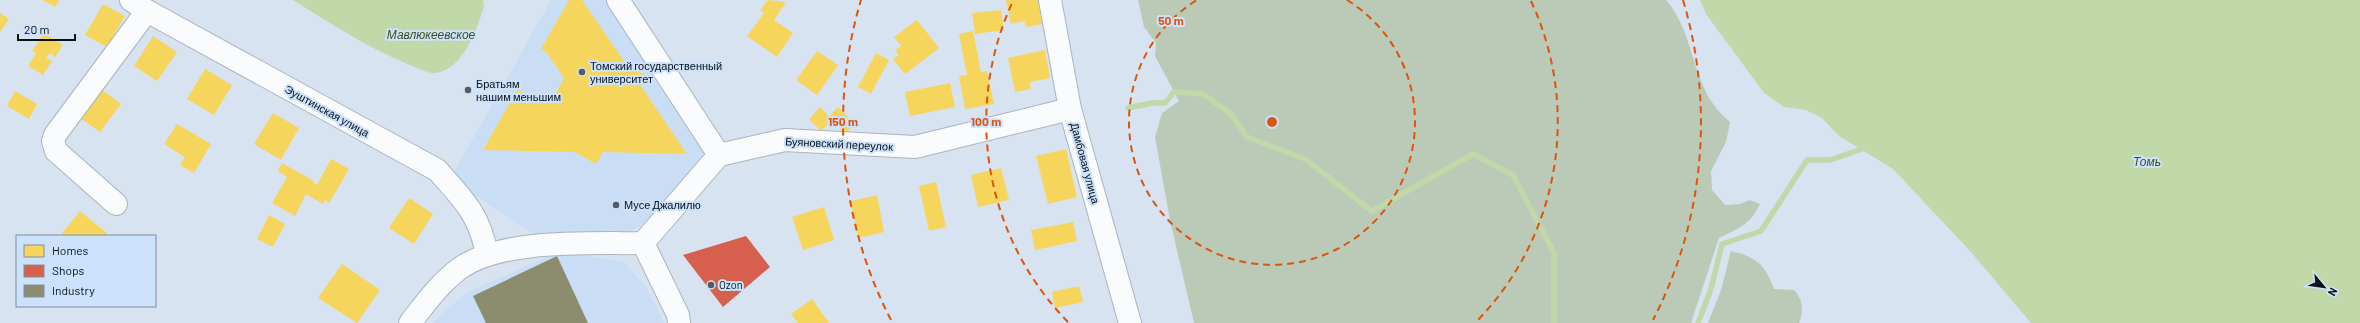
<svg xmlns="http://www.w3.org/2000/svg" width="2360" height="323" viewBox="0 0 2360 323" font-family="Barlow,sans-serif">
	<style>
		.built { fill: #c9def5 }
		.green { fill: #bacab6 }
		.water { fill: #c1d8a8 }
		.homes { fill: #f6d55c }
		.shops { fill: #d6604d }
		.industry { fill: #8c8c6e }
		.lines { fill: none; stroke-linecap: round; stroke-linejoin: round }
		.stream { stroke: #c1d8a8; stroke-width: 5.5 }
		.minor-casing { stroke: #abb4bf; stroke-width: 24 }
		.minor { stroke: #f9fbfd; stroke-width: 22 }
		.ring { fill: none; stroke: #dd550d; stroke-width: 2; stroke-dasharray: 7 5 }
		.poi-dot { fill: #515a65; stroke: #cce2fc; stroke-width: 1.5 }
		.labels { text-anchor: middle; stroke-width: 4; stroke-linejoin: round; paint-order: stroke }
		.poi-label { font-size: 11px; fill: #091019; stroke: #cce2fc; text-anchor: start }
		.street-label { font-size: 11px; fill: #091019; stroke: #cce2fc }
		.water-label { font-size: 12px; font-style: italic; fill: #3d4f1a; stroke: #cce2fc }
		.centre { fill: #dd550d; stroke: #cce2fc; stroke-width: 2 }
		.ring-label { font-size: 12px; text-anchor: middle; font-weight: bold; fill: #dd550d; stroke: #cce2fc; stroke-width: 4; stroke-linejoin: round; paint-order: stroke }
	</style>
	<rect width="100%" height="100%" fill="#d7e3f1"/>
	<g class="built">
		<path d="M 551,0 L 607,0 L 702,144 L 704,157 L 647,222 L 627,233 L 537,236 L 450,179 Z"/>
		<path d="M 556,253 L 591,256 L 624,262 L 645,285 L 664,323 L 433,323 L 449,307 L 470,291 Z"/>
	</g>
	<g class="green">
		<path d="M 1138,0 L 1666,0 C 1698,37 1689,89 1730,122 L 1726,142 L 1711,171 L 1712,190 L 1725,205 L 1740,204 L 1750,200 L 1760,204 C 1750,225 1739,228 1719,238 L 1691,323 L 1194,323 L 1170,220 L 1155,137 L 1162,113 L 1179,101 L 1155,56 L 1156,43 L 1144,27 Z"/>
		<path d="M 1731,251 C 1756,257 1765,264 1774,289 L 1794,290 C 1803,300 1804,310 1799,323 L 1708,323 L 1721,290 Z"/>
	</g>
	<g class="water">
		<path d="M 293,0 L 483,0 L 484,6 C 478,27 462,73 433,73 C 424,72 413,66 405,63 C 365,46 330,23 293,0 Z"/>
		<path d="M 1700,0 L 2360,0 L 2360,323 L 2031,323 L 1971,252 L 1893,169 L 1839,136 L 1822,118 L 1806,110 L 1784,107 L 1764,93 L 1706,14 Z"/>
	</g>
	<g class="homes">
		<path d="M 42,0 L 59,0 L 55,7 Z"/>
		<path d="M 569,0 L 582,0 L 626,64 L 646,76 L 641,86 L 687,154 L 603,152 L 596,164 L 575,152 L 483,150 L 517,90 L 523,93 L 555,95 L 564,78 L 546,52 L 541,49 Z"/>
		<path d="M 768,0 L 786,2 L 774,20 L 793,33 L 777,57 L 747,36 L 764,13 L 760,10 Z"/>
		<path d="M 1006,0 L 1038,0 L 1042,24 L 1026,27 L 1025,21 L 1011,24 Z"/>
		<path d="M 103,4 L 125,16 L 107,47 L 85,35 Z"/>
		<path d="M 1001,10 L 1004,30 L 975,34 L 972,13 Z"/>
		<path d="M 0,13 L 9,19 L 0,32 Z"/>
		<path d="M 917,20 L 939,48 L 905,74 L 893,59 L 899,55 L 895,50 L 901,46 L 894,37 Z"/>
		<path d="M 973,31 L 981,72 L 987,71 L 994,104 L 965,109 L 959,76 L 967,75 L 959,34 Z"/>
		<path d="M 44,33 L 63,45 L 55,57 L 50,53 L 46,58 L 52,61 L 43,75 L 28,66 L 36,53 L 32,51 Z"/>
		<path d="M 153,36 L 177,52 L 157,81 L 134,66 Z"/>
		<path d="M 1045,50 L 1050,78 L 1030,82 L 1031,89 L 1015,92 L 1008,58 Z"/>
		<path d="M 817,51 L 838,65 L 817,95 L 796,80 Z"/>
		<path d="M 876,53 L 889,60 L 871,94 L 858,87 Z"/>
		<path d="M 205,69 L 232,85 L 214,115 L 187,99 Z"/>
		<path d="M 950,83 L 955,107 L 910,116 L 905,92 Z"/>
		<path d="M 101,89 L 121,104 L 100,132 L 80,118 Z"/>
		<path d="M 15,91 L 37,104 L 29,119 L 7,106 Z"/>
		<path d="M 820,107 L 829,116 L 838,107 L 855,123 L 846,133 L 832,119 L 821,131 L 809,119 Z"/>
		<path d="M 273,113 L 299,128 L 281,160 L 254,144 Z"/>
		<path d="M 177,124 L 211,144 L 194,173 L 180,165 L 185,157 L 164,144 Z"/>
		<path d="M 1066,149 L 1077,197 L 1048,204 L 1036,156 Z"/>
		<path d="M 331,159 L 349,169 L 329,203 L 325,200 L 323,204 L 306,194 L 295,216 L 272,203 L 287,177 L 278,171 L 282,163 L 314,181 L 313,183 L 317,185 Z"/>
		<path d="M 1001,168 L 1009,200 L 978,207 L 971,175 Z"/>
		<path d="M 936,182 L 946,227 L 929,231 L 919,186 Z"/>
		<path d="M 877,195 L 884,232 L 858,238 L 851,201 Z"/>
		<path d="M 409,198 L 433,214 L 414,244 L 389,228 Z"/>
		<path d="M 824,207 L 834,240 L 803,250 L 792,217 Z"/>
		<path d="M 80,211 L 110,236 L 60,236 Z"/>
		<path d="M 269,215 L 285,224 L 273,247 L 257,239 Z"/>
		<path d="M 1073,222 L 1077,241 L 1035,250 L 1031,230 Z"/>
		<path d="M 342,264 L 380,290 L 357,323 L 318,298 Z"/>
		<path d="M 1079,286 L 1083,302 L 1055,308 L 1052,292 Z"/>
		<path d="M 812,299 L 829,323 L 798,323 L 791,314 Z"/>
	</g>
	<path class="shops" d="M 746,236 L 770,267 L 723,307 L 683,255 Z"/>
	<path class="industry" d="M 557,256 L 588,323 L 486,323 L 473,296 Z"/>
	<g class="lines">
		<g class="stream">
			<path d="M 1128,108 L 1152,103 L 1165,103 L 1174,92 L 1203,94 L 1231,114 L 1247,137 L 1305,159 L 1372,211 L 1473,154 L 1513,175 L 1554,253 L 1554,323"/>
			<path d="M 1698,323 L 1711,289 L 1722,244 L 1761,231 L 1807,160 L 1830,160 L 1862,149"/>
		</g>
		<g class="minor-casing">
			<g id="minor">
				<path d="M 131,0 L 147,11 L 437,170 C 464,200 479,214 487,254"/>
				<path d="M 618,0 L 719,155"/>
				<path d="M 1050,0 L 1070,109 L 1130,323"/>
				<path d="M 116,204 L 56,151 L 53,141 L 55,135 L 147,11"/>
				<path d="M 643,243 L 678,315 L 679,323"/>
				<path d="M 410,323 C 425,304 439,284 459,269 C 501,238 591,244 643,243 L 719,155 L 785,140 L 915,147 L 1070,109"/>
			</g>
		</g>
		<use href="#minor" class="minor"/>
	</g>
	<g class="ring">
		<path d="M1347 0A143 143 0 1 1 1197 0"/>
		<path d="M1068 322A286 286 0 0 1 1013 1M1531 1A286 286 0 0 1 1476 322"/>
		<path d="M891 320A429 429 0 0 1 861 0M1683 0A429 429 0 0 1 1653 320"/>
	</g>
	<g class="poi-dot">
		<circle cx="582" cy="72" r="4"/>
		<circle cx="468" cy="90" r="4"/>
		<circle cx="616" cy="205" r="4"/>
		<circle cx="711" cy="285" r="4"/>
	</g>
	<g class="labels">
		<g class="poi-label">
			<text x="590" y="70">Томский государственный<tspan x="590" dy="13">университет</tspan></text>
			<text x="476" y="88">Братьям<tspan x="476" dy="13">нашим меньшим</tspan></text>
			<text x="624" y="209">Мусе Джалилю</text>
			<text x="719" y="289">Ozon</text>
		</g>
		<g class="street-label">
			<text transform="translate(327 111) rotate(29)" y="4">Эуштинская улица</text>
			<text transform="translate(839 144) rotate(3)" y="4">Буяновский переулок</text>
			<text transform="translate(1085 163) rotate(75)" y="4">Дамбовая улица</text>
		</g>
		<g class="water-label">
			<text x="431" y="39">Мавлюкеевское</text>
			<text x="2147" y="166">Томь</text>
		</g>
	</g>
	<circle cx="1272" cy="122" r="6" class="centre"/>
	<g class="ring-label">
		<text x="1171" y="25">50 m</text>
		<text x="986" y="126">100 m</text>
		<text x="843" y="126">150 m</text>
	</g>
	<rect x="16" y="235" width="140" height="72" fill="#cce2fc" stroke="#7e8ea1"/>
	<rect x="24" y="245" width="20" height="12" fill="#f6d55c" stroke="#7e8ea1"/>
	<text x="52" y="255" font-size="12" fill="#091019">Homes</text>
	<rect x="24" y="265" width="20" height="12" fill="#d6604d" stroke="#7e8ea1"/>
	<text x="52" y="275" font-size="12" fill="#091019">Shops</text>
	<rect x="24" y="285" width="20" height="12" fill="#8c8c6e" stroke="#7e8ea1"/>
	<text x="52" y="295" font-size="12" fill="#091019">Industry</text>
	<g transform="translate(2324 287) rotate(119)" stroke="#cce2fc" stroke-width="3" paint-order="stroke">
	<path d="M0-3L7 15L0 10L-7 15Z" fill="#091019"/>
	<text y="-6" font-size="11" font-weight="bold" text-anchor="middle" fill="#091019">N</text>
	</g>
	<path d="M18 34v6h57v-6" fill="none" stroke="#091019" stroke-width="2"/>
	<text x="24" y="34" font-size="12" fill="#091019" stroke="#cce2fc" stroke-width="3" paint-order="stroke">20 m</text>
</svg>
